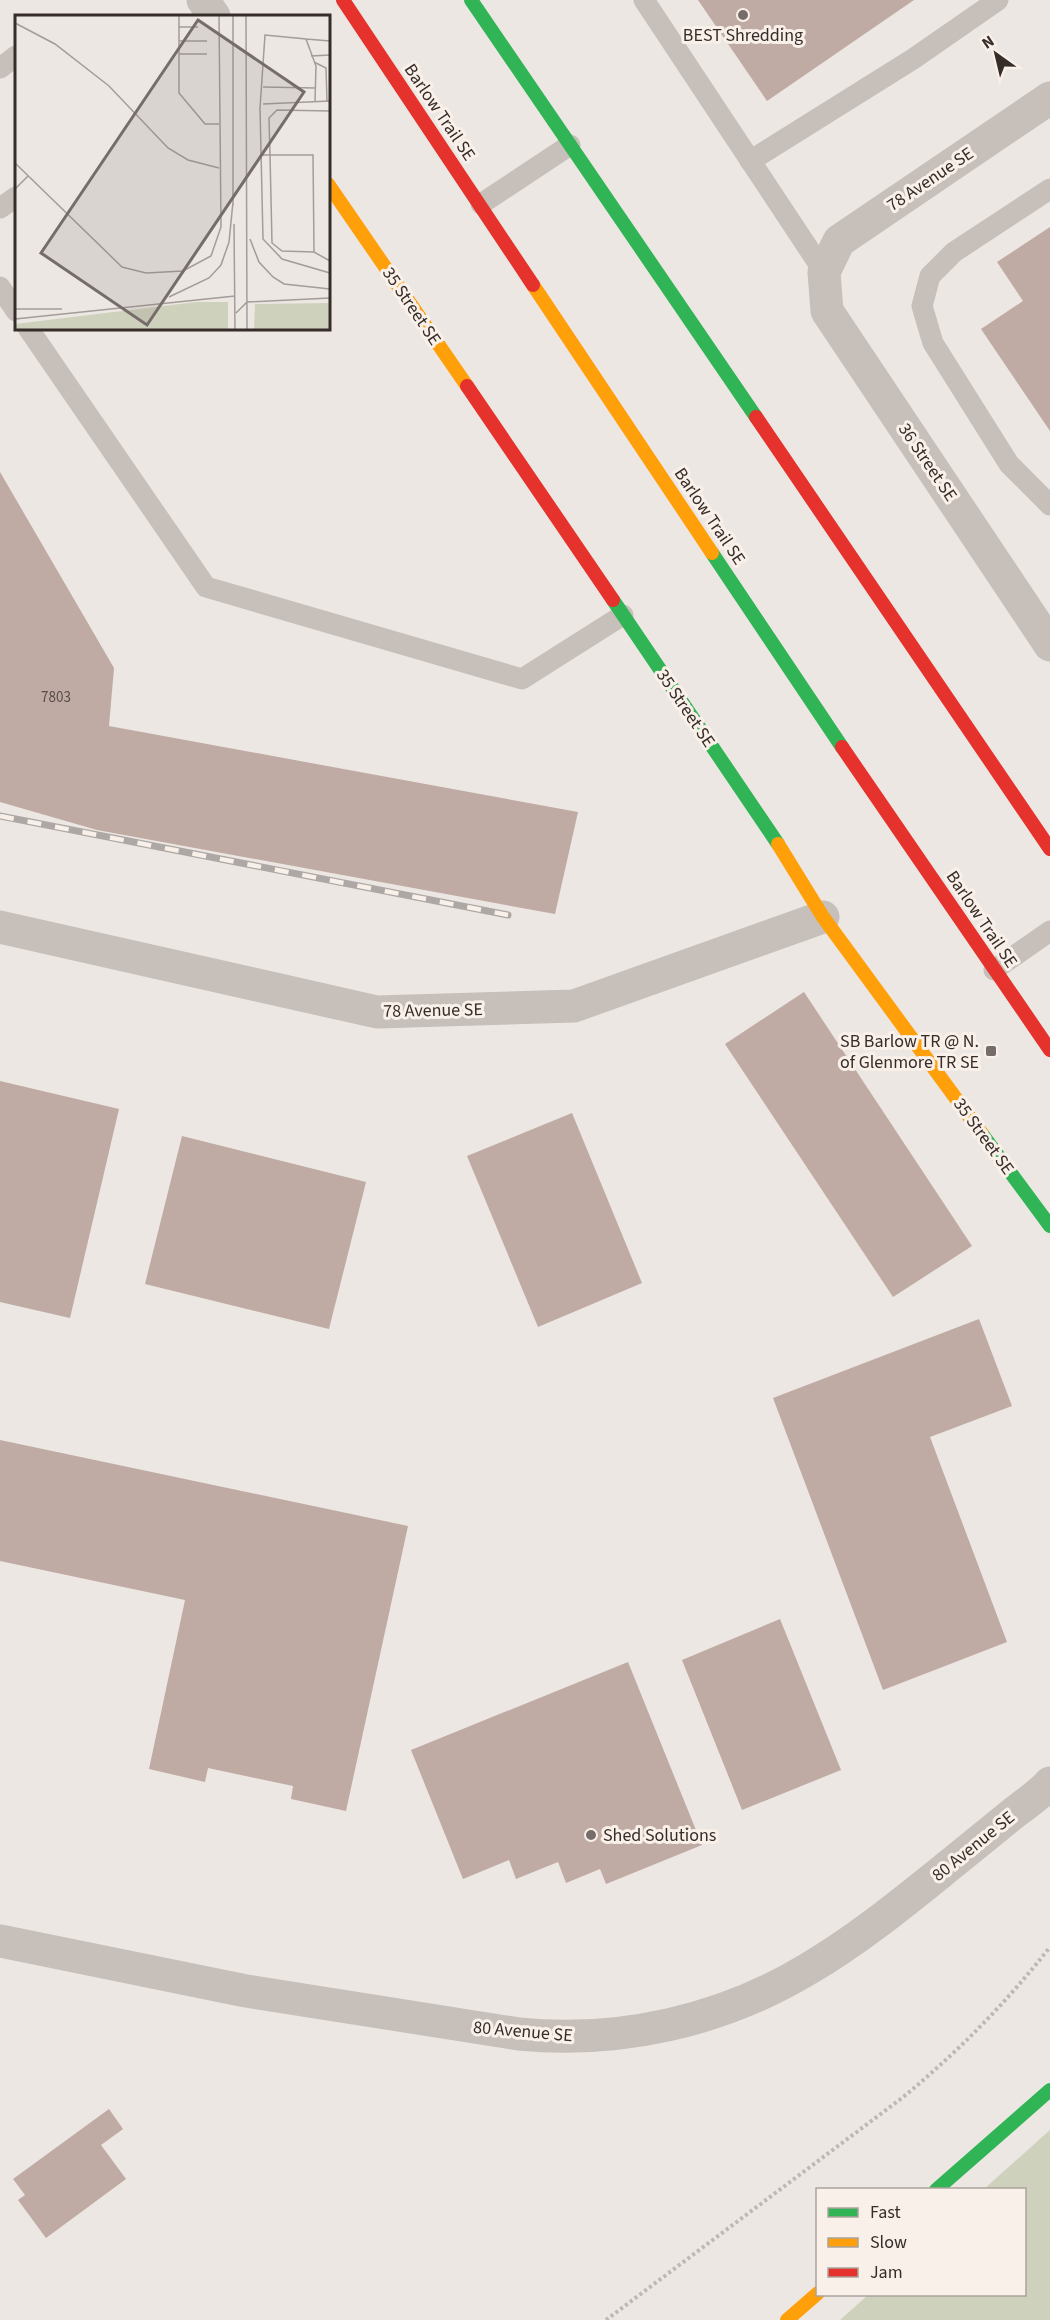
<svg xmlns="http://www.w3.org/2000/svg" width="1050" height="2320" viewBox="0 0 1050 2320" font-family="'Source Sans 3',sans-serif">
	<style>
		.green { fill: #ced2bc }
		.building { fill: #bfaaa4 }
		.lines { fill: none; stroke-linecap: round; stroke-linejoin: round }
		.path { stroke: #beb7b3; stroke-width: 4; stroke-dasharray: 3 3; stroke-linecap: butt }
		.lane { stroke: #c6bfba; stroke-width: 21 }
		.street { stroke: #c6bfba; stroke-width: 33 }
		.fast { stroke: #30b455; stroke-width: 14 }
		.slow { stroke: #ff9f0a; stroke-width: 14 }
		.jam { stroke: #e5322d; stroke-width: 14 }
		.rail-casing { stroke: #ada8a5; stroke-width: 7 }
		.rail { stroke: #f9f1e9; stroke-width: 4.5; stroke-dasharray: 14; stroke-linecap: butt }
		.poi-dot { fill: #766d6a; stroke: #f9f1e9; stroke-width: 2 }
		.labels { text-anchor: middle; stroke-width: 6; stroke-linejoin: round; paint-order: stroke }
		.number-label { font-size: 15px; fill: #584c48 }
		.poi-label { font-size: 18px; fill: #362c29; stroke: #f9f1e9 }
		.street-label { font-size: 18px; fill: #362c29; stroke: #f9f1e9 }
		.inset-road { fill: none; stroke: #a39c98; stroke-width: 1.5 }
		.view { fill: #766d6a; fill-opacity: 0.15; stroke: #766d6a; stroke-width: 3 }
		.inset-edge { fill: none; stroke: #362c29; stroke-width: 3 }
	</style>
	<rect width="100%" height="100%" fill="#ece7e2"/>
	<path class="green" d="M 1050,2130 L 1050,2320 L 840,2320 L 868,2295 L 1024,2294 L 1024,2190 L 984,2189 Z"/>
	<g class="building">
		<path d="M 698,0 L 914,0 L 767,101 Z"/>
		<path d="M 1050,227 L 1050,431 L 981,329 L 1023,301 L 997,262 Z"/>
		<path d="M 0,472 L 114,668 L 109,726 L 578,812 L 555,914 L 97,830 L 0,802 Z"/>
		<path d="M 804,992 L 972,1246 L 893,1297 L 725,1044 Z"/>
		<path d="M 0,1081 L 119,1109 L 70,1318 L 0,1302 Z"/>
		<path d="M 572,1113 L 642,1283 L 538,1327 L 467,1156 Z"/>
		<path d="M 182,1136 L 366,1182 L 329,1329 L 145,1284 Z"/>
		<path d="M 979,1319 L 1012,1406 L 930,1437 L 1007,1642 L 883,1690 L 773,1398 Z"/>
		<path d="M 0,1440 L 408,1526 L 346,1811 L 291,1799 L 293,1786 L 208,1768 L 205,1782 L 149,1769 L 185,1600 L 0,1561 Z"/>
		<path d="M 780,1619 L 841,1770 L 742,1810 L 682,1660 Z"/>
		<path d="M 628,1662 L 702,1845 L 606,1884 L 600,1869 L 566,1883 L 558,1862 L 516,1879 L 509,1860 L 463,1879 L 411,1750 Z"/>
		<path d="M 109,2109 L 123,2129 L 101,2145 L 126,2179 L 46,2238 L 18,2200 L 25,2195 L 13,2179 Z"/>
	</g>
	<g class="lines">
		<path class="path" d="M 606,2320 L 902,2098 C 957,2053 1006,2003 1050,1947"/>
		<g class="lane">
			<path d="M 644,0 L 824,272"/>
			<path d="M 0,68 L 16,56"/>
			<path d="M 750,161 L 913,59 L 998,0"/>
			<path d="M 1050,189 L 954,252 L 930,276 L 922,306 L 933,343 L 1009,464 L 1050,505"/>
			<path d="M 481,204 L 570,145"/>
			<path d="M 0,208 L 16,197"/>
			<path d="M 0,287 L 16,311"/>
			<path d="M 28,328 L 206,587 L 522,679 L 623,615"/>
			<path d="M 994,970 L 1050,931"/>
		</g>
		<g class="street">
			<path d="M 203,0 L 214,16"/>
			<path d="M 1050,98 L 839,241 L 824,272 L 827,311 L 1050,645"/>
			<path d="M 0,927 L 377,1012 L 574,1006 L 823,917"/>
			<path d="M 0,1941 L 246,1991 L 519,2034 C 619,2044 722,2021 808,1969 C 859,1939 905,1901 951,1864 C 972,1847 994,1829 1015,1812 C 1027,1803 1040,1794 1050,1783"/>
		</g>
		<g class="fast">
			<path d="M 471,0 L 756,417"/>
			<path d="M 712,553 L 842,747"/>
			<path d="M 613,600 L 778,844"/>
			<path d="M 982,1134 L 1050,1226"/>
			<path d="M 936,2190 L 1050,2090"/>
		</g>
		<g class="slow">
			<path d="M 328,184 L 467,386"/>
			<path d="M 533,285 L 712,553"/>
			<path d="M 778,844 L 823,917 L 982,1134"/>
			<path d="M 787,2320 L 818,2293"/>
		</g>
		<g class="jam">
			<path d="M 343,0 L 533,285"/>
			<path d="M 467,386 L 613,600"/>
			<path d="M 756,417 L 1050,849"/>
			<path d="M 842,747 L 1050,1050"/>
		</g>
		<g class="rail-casing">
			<path id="rail" d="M 0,816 L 508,915"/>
		</g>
		<use href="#rail" class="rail"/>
	</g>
	<g class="poi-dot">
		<circle cx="743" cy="15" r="6"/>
		<rect x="985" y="1045" width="12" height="12" rx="3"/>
		<circle cx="591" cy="1835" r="6"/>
	</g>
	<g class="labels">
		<g class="number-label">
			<text x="56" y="702">7803</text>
		</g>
		<g class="poi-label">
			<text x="743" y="41">BEST Shredding</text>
			<text x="979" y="1047" text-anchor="end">SB Barlow TR @ N.<tspan x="979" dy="21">of Glenmore TR SE</tspan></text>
			<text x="603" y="1841" text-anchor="start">Shed Solutions</text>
		</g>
		<g class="street-label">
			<text transform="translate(440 112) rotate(56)" y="6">Barlow Trail SE</text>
			<text transform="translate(930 179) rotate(-34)" y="6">78 Avenue SE</text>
			<text transform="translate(412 306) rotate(56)" y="6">35 Street SE</text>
			<text transform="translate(928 462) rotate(56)" y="6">36 Street SE</text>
			<text transform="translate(710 516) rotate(56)" y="6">Barlow Trail SE</text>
			<text transform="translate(686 708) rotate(56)" y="6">35 Street SE</text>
			<text transform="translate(982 919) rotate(56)" y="6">Barlow Trail SE</text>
			<text transform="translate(433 1010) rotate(-1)" y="6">78 Avenue SE</text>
			<text transform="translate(984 1136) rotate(54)" y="6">35 Street SE</text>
			<text transform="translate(973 1846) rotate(-39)" y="6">80 Avenue SE</text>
			<text transform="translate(523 2031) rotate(5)" y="6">80 Avenue SE</text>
		</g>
	</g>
	<g transform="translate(15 15)">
		<rect width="315" height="315" fill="#ece7e2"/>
		<path d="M 181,287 L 213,287 L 213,315 L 0,315 L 0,309 ZM 315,288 L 315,315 L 239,315 L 240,289 Z" fill="#ced2bc"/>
		<path class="inset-road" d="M 164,0 L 164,78 L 190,109 L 204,109M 218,0 L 218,191M 231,0 L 232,315M 0,8 L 40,29 L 94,71 L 153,133 L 173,145 L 204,153M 164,12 L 183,12M 291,24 L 315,26M 164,26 L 192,26M 164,39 L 192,39M 296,41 L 315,40M 299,47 L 311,53 L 312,86M 248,72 L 301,73M 300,86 L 301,51 L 291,24 L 250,20 L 245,93 L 248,224 L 267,244 L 315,258M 248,89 L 315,86M 245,140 L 255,140 L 257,228 L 267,236 L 299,237 L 315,246M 0,148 L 107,252 L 131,258 L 168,256 L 196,241 L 206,212 L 204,0M 0,174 L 13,161M 219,209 L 220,315M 235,224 L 244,247 L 258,262 L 269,269 L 315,274M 299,237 L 298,140 L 255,140 L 254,103 L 262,95 L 315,96M 154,282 L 194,263 L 206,250 L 214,227 L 218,187M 0,294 L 47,294M 221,298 L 232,287 L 315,283M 0,304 L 220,281"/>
		<path class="view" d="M 183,5 L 289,77 L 132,310 L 26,238 Z"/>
		<rect width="315" height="315" class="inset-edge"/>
	</g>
	<rect x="816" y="2188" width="210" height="108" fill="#f9f1e9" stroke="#aba29c" stroke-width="1.5"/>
	<rect x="828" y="2208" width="30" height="9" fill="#30b455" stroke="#aba29c" stroke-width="1.5"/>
	<text x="870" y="2218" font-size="18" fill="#362c29">Fast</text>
	<rect x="828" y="2238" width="30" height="9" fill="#ff9f0a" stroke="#aba29c" stroke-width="1.5"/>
	<text x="870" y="2248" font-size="18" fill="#362c29">Slow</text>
	<rect x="828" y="2268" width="30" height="9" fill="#e5322d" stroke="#aba29c" stroke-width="1.5"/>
	<text x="870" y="2278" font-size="18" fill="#362c29">Jam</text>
	<g transform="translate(996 54) rotate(326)" stroke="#f9f1e9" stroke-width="4.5" paint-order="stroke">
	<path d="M0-4.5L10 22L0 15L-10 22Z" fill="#362c29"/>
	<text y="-9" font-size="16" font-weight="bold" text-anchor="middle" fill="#362c29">N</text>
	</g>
</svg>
